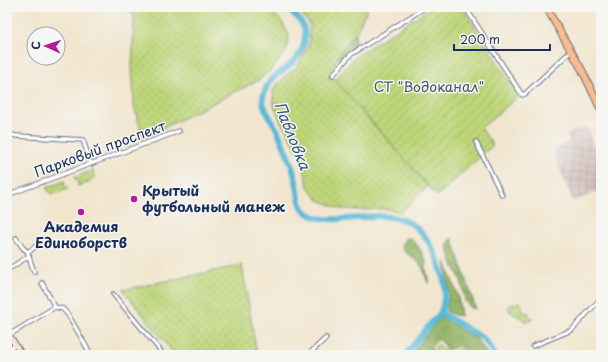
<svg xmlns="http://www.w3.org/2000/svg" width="608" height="362" viewBox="0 0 608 362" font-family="'Playpen Sans',sans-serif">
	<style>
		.industrial { fill: url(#industrial-grid) }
		.grass { fill: url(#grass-dots); stroke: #6c826c }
		.forest { fill: url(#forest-crowns); stroke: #587264 }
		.garden { fill: url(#garden-furrows); stroke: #6c826c }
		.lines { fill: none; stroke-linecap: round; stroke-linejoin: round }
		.river { stroke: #59b9d8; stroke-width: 6 }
		.street-casing { stroke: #666f85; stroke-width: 5.5 }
		.secondary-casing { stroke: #666f85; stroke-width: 7 }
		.primary-casing { stroke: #666f85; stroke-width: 8 }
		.street { stroke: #fff; stroke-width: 3.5 }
		.secondary { stroke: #fde4d1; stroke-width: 5 }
		.primary { stroke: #fbbb8c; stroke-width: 6 }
		.poi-dot { fill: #b5179e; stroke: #f6f6f2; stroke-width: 1.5 }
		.labels { text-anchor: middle; stroke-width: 3; stroke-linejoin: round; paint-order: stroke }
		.park-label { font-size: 14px; fill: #445865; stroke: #f6f6f2 }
		.street-label { font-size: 14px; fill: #1b2f5e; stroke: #f6f6f2 }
		.poi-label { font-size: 14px; font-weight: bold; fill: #1b2f5e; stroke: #f6f6f2; text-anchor: start }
		.water-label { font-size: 15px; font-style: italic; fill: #2e5883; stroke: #f6f6f2 }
	</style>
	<defs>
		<pattern id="industrial-grid" width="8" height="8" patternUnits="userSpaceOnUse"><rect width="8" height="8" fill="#d1c0bc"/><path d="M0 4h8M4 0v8" fill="none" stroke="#b3a5a4"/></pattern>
		<pattern id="grass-dots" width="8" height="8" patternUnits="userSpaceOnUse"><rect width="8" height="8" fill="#bed579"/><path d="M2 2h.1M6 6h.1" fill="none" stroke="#a3b76b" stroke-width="1.8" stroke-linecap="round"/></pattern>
		<pattern id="forest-crowns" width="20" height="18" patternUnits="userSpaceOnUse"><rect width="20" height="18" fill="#96b669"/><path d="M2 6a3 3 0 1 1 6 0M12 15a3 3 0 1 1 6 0" fill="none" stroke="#7a945a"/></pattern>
		<pattern id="garden-furrows" width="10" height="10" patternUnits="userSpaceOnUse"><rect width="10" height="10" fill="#bed579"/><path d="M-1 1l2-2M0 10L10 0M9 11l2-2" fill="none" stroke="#a3b76b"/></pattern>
	</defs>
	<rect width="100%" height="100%" fill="#f6f6f2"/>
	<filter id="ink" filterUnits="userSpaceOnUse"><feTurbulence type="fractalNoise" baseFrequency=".025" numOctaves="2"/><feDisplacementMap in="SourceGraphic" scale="8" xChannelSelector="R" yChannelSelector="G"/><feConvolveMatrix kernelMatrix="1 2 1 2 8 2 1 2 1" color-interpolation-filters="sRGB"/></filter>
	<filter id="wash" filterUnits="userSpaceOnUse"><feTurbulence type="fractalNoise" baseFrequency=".012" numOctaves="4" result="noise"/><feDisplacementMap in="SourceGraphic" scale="16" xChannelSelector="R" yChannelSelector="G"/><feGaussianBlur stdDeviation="0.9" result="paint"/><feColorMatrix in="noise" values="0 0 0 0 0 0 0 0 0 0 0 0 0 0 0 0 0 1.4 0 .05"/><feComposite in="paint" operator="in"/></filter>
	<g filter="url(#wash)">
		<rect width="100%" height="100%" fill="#f1e5cd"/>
		<path class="industrial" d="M 587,127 L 601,165 L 601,190 L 573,202 L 553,152 L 569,141 L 567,134 Z"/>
		<g class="grass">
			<path d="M 127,7 L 266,7 L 281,20 L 289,35 L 287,50 L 272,69 L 259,80 L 143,138 L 134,106 L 132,67 L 134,16 Z"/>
			<path d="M 295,7 L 368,7 L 356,33 L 342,49 L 329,76 L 335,80 L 428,186 L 401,212 L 387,209 L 360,210 L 341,209 L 319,200 L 308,187 L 302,158 L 281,122 L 274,105 L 273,90 L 284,77 L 297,67 L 309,44 L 310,25 L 298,9 Z"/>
			<path d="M 93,170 L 94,178 L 90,182 L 78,186 L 78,181 L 74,178 Z"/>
			<path d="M 65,181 L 64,186 L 68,189 L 54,194 L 51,194 L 46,188 Z"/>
			<path d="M 242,265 L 257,355 L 175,355 L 123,290 Z"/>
			<path d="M 520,302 L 524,313 L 528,312 L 530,318 L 532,317 L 532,320 L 526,322 L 525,320 L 510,312 L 508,306 Z"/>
			<path d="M 438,344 L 449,354 L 459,349 L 469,355 L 444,355 L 434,348 Z"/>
		</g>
		<g class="forest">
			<path d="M 356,33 C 354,48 353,55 337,58 L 342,49 Z"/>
			<path d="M 407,238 L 411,238 L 420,249 L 426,261 L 426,270 L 428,278 L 428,283 C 426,278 424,269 420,264 C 414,257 392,248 407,238 Z"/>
			<path d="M 452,238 L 476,309 L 471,308 L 465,301 L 461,280 L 453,265 L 447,246 Z"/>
			<path d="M 445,261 L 458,296 L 461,316 L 454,315 L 446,311 L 449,293 Z"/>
			<path d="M 440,317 L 476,338 L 488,355 L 470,355 L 459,346 L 448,350 L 439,339 L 430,348 L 440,355 L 411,355 Z"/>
		</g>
		<path class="garden" d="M 432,7 L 462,7 L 519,96 L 481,128 L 493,145 L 437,196 L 335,80 L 356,56 Z"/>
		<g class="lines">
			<g class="river">
				<path d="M 283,7 C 288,10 294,14 298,18 C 310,31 305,49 294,61 C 281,75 268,75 263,97 C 261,108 274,122 278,132 C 285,148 292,164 296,181 C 298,189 298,199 302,207 C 313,227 358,217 377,216 C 386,216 396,217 404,220 C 420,226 432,245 438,261 C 444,278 447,286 443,305 C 442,308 442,311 440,313 C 437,318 431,322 428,327 C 420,336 413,346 405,355"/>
				<path d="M 441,313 L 484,339 L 495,355"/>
			</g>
		</g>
	</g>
	<g filter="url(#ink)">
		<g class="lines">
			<g class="street-casing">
				<g id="street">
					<path d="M 465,7 L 522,95 L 525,94 L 571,51"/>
					<path d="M 333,75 L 350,55 L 426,7"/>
					<path d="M 7,134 L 17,136 L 83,140 L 91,164"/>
					<path d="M 476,142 L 502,195"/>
					<path d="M 7,195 L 179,131"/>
					<path d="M 16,238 L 23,248 L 28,252 L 39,244"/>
					<path d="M 28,254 L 34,272"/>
					<path d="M 7,270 L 29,256"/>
					<path d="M 42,283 L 55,307"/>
					<path d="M 113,294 L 164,355"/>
					<path d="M 9,335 L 55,307 L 63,309 L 69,316 L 91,355"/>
					<path d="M 533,346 L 572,330 L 601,298"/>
					<path d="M 7,350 L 16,345"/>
					<path d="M 308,355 L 326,338"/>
				</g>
			</g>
			<g class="secondary-casing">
				<path id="secondary" d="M 7,332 L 22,355"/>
			</g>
			<g class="primary-casing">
				<path id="primary" d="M 546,7 L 582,70 L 601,110"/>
			</g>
			<use href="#street" class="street"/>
			<use href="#secondary" class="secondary"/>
			<use href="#primary" class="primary"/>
		</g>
	</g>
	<g class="poi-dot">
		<circle cx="134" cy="199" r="4"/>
		<circle cx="81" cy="212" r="4"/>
	</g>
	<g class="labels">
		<g class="park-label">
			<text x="429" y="92">СТ "Водоканал"</text>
		</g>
		<g class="street-label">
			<text transform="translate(100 149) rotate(-20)" y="5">Парковый проспект</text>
		</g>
		<g class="poi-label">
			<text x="142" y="196">Крытый<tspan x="142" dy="16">футбольный манеж</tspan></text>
			<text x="81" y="232" text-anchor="middle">Академия<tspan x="81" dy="16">Единоборств</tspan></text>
		</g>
		<g class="water-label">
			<text transform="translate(292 136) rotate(68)" y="5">Павловка</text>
		</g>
	</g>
	<rect width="608" height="362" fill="none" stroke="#f6f6f2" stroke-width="24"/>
	<g transform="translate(46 46) rotate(273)"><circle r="19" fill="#f6f6f2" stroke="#9ea6b7"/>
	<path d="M0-3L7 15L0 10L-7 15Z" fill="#b5179e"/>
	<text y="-6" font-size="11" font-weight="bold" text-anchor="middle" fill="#1b2f5e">С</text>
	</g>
	<path d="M454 44v6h96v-6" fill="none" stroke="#1b2f5e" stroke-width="2"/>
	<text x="460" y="44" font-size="12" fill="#1b2f5e" stroke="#f6f6f2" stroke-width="3" paint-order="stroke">200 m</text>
</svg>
